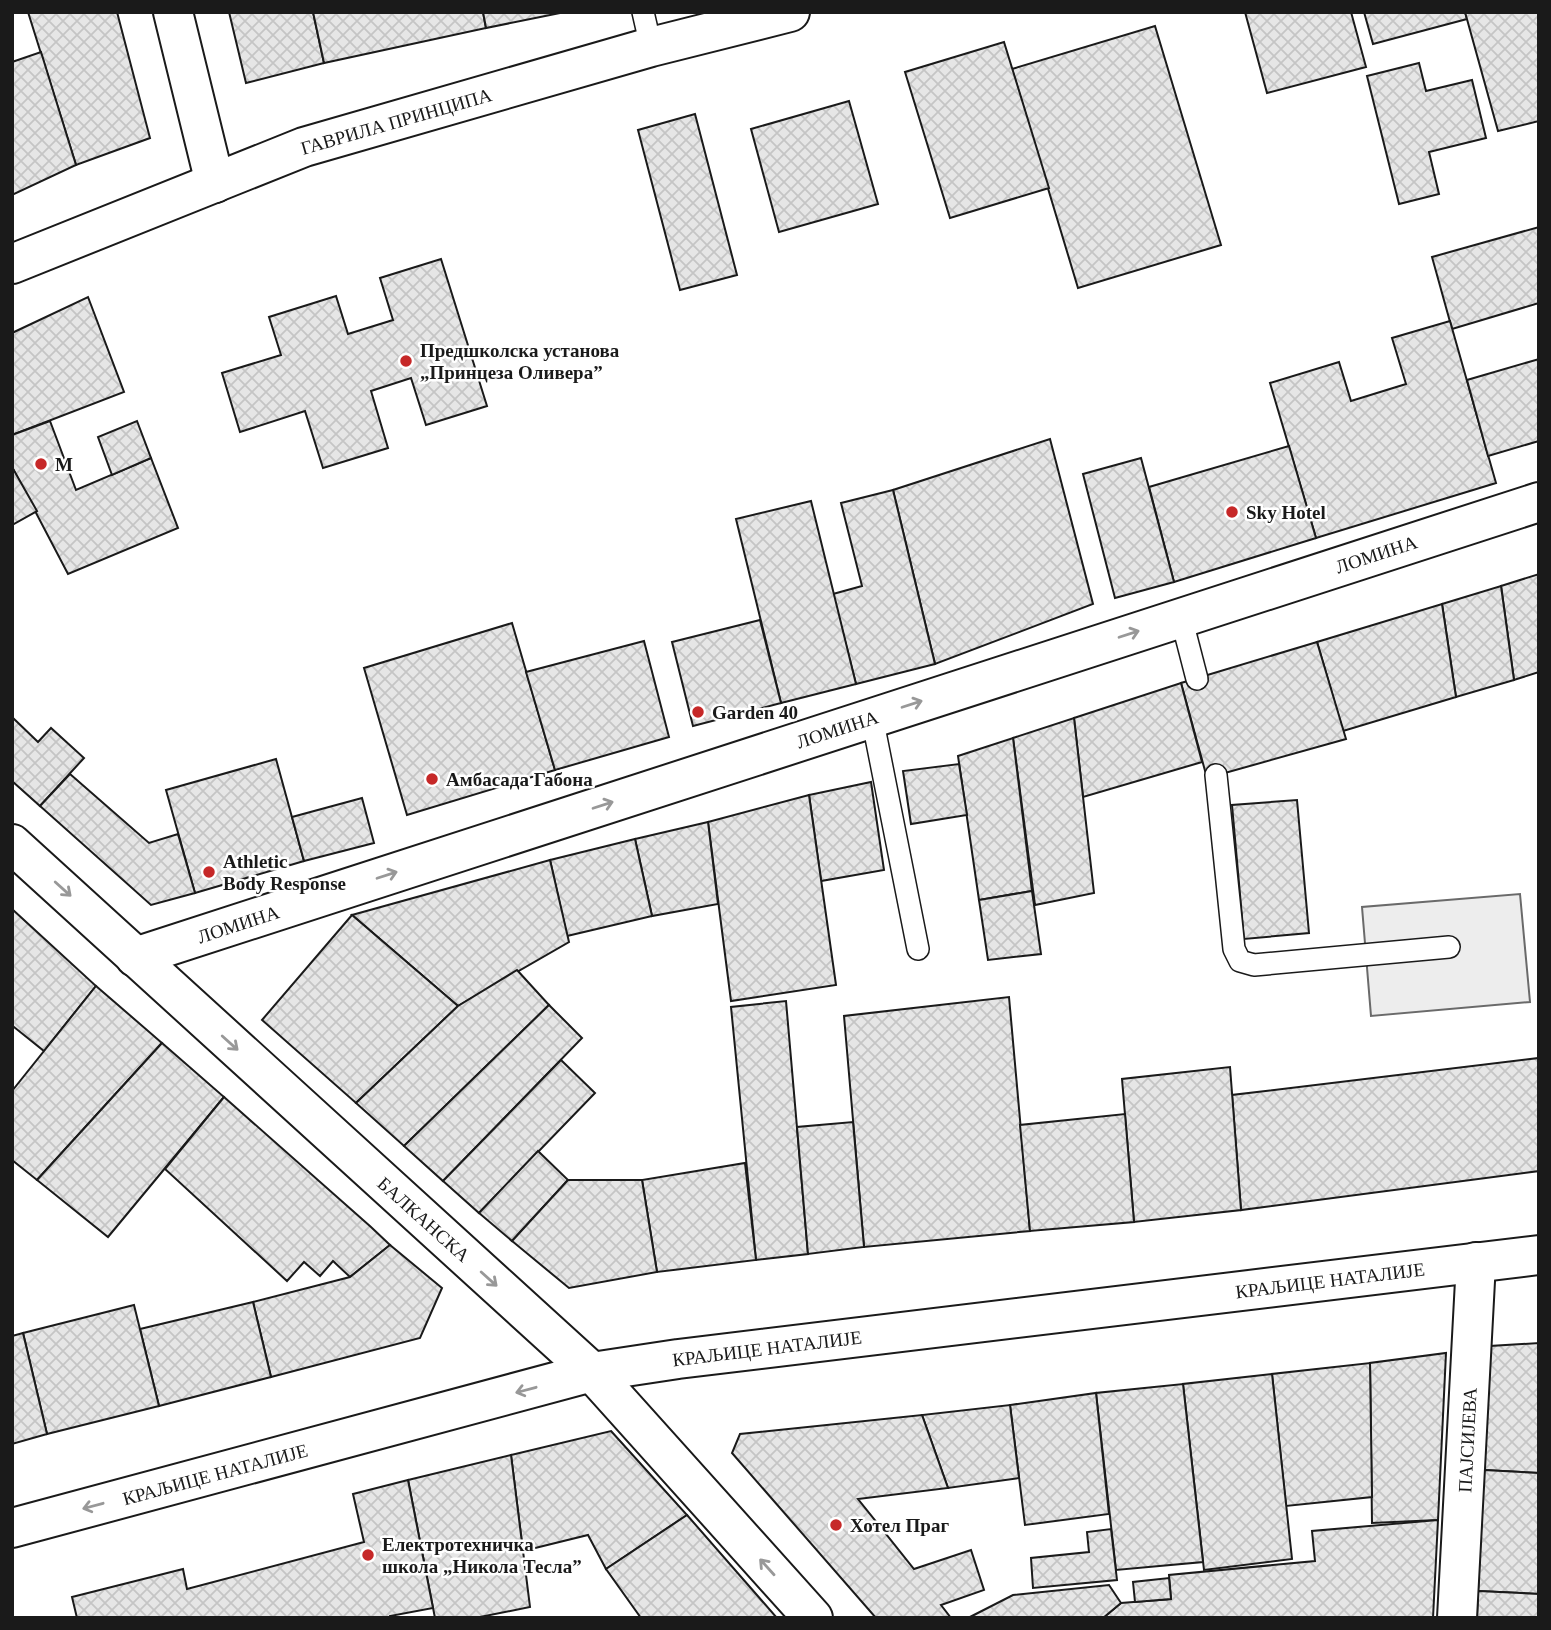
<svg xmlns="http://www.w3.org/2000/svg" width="1551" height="1630" viewBox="0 0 1551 1630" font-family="Georgia,serif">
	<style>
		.parking { fill: #ededed; stroke: #6a6a6a; stroke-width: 2 }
		.building { fill: url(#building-cross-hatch); stroke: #1a1a1a; stroke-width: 2 }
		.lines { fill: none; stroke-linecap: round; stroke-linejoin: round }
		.lane-casing { stroke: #1a1a1a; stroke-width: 24 }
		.street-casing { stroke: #1a1a1a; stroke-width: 42 }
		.secondary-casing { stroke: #1a1a1a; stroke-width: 42 }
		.lane { stroke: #fff; stroke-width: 21 }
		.street { stroke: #fff; stroke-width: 38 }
		.secondary { stroke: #fff; stroke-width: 38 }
		.oneway { stroke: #989898 }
		.poi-dot { fill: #c62828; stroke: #fff; stroke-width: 2.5 }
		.labels { text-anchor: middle; stroke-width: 5; stroke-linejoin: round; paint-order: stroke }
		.street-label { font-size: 19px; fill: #1a1a1a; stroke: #fff }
		.poi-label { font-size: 19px; font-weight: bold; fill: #1a1a1a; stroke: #fff; text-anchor: start }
	</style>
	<defs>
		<pattern id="building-cross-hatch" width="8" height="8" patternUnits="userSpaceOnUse" patternTransform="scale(1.75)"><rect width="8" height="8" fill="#e6e6e6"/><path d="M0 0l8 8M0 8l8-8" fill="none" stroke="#c5c5c5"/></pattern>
	</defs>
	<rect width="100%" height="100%" fill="#fff"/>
	<path class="parking" d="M 1520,894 L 1530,1002 L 1371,1016 L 1362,907 Z"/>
	<g class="building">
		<path d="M 28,12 L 117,12 L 150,138 L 76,165 Z"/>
		<path d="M 229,12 L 313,12 L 324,63 L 246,83 Z"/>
		<path d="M 313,12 L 483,12 L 486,28 L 324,63 Z"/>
		<path d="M 483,12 L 565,12 L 486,28 Z"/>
		<path d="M 1245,12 L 1351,12 L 1366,67 L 1267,93 Z"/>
		<path d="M 1364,12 L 1465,12 L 1467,19 L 1373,44 Z"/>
		<path d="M 1465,12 L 1539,12 L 1539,121 L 1498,131 Z"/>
		<path d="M 1155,26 L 1221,245 L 1078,288 L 1012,69 Z"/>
		<path d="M 1004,42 L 1049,188 L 950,218 L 905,72 Z"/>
		<path d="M 41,52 L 76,165 L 12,195 L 12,62 Z"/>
		<path d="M 1419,63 L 1426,91 L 1472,80 L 1486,138 L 1429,152 L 1439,194 L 1399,204 L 1367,76 Z"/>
		<path d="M 849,101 L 878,204 L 779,232 L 751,129 Z"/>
		<path d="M 695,114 L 737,275 L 680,290 L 638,130 Z"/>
		<path d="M 1539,227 L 1539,303 L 1452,329 L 1432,257 Z"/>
		<path d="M 441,259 L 487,406 L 426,425 L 411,378 L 371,391 L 388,448 L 323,468 L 305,411 L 240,432 L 222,373 L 281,355 L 269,317 L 336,296 L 348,334 L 393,320 L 380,278 Z"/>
		<path d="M 88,297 L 124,392 L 12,435 L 12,333 Z"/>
		<path d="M 1450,321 L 1496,483 L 1316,538 L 1270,383 L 1339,362 L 1351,401 L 1406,384 L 1392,338 Z"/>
		<path d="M 1539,359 L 1539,441 L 1488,456 L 1467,380 Z"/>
		<path d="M 50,421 L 76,490 L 151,458 L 178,528 L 68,574 L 12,467 L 12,435 Z"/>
		<path d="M 137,421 L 151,458 L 112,475 L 98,437 Z"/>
		<path d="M 1050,439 L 1093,604 L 935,664 L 893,490 Z"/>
		<path d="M 1289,446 L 1316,538 L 1174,582 L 1149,487 Z"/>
		<path d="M 1141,458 L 1174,582 L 1115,598 L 1083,474 Z"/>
		<path d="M 12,467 L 37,511 L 12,525 Z"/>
		<path d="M 893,490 L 935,664 L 856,684 L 833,594 L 862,586 L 841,503 Z"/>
		<path d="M 811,501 L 856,684 L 781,703 L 736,519 Z"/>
		<path d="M 1539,574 L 1539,672 L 1514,680 L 1501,586 Z"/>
		<path d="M 1501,586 L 1514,680 L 1456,697 L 1442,604 Z"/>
		<path d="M 1442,604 L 1456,697 L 1343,731 L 1317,642 Z"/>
		<path d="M 760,620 L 781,703 L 693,726 L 672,642 Z"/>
		<path d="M 512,623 L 555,770 L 407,815 L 364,668 Z"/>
		<path d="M 644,641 L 669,737 L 555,770 L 526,672 Z"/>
		<path d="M 1317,642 L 1346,739 L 1207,778 L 1181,683 Z"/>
		<path d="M 1181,683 L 1202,762 L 1083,797 L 1074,718 Z"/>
		<path d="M 12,717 L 38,742 L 51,728 L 84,758 L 40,806 L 12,781 Z"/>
		<path d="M 1074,718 L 1094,893 L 1035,905 L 1013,738 Z"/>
		<path d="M 1013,738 L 1032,891 L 979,900 L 958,756 Z"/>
		<path d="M 276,759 L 304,861 L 195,893 L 166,790 Z"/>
		<path d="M 959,764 L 967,815 L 911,824 L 903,771 Z"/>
		<path d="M 70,774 L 149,843 L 178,834 L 195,893 L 151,905 L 40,806 Z"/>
		<path d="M 871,782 L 884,870 L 821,881 L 809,795 Z"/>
		<path d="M 809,795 L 836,985 L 731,1001 L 708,822 Z"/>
		<path d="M 362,798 L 374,843 L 304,861 L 292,817 Z"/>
		<path d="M 1297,800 L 1309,933 L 1244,939 L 1232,805 Z"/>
		<path d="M 708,822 L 718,904 L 652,916 L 635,839 Z"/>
		<path d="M 635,839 L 652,916 L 567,936 L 550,860 Z"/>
		<path d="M 550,860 L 569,942 L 458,1006 L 352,915 Z"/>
		<path d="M 1032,891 L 1041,954 L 988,960 L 979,900 Z"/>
		<path d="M 12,909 L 96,986 L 44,1051 L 14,1027 L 12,1029 Z"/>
		<path d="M 352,915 L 458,1006 L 356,1103 L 262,1020 Z"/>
		<path d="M 517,970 L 549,1005 L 404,1146 L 356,1103 L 458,1006 Z"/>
		<path d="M 96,986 L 162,1043 L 37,1180 L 12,1160 L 12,1091 Z"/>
		<path d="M 1009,997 L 1030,1231 L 864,1247 L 844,1016 Z"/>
		<path d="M 786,1001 L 808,1254 L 756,1260 L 731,1007 Z"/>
		<path d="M 549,1005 L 582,1038 L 443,1181 L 404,1146 Z"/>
		<path d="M 162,1043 L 224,1097 L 108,1237 L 37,1180 Z"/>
		<path d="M 1539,1058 L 1539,1171 L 1241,1210 L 1232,1095 Z"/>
		<path d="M 561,1060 L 595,1093 L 479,1213 L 443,1181 Z"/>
		<path d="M 1230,1067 L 1241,1210 L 1134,1222 L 1122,1079 Z"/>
		<path d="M 224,1097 L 371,1227 L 390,1245 L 350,1277 L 333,1261 L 320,1276 L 304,1262 L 287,1281 L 165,1169 Z"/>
		<path d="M 1125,1114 L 1134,1222 L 1030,1231 L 1020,1125 Z"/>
		<path d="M 853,1122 L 864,1247 L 808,1254 L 797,1127 Z"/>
		<path d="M 538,1151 L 568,1180 L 512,1241 L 479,1213 Z"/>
		<path d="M 745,1163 L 756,1260 L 657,1272 L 642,1180 Z"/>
		<path d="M 568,1180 L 642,1180 L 657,1272 L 569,1288 L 512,1241 Z"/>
		<path d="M 390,1245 L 442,1288 L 420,1338 L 271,1377 L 253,1302 L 350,1277 Z"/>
		<path d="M 253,1302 L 271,1377 L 159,1406 L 140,1329 Z"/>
		<path d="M 134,1305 L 159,1406 L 47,1434 L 23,1333 Z"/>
		<path d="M 23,1333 L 47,1434 L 12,1444 L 12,1336 Z"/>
		<path d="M 1539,1343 L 1539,1473 L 1484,1470 L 1490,1346 Z"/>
		<path d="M 1446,1353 L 1438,1520 L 1372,1523 L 1370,1363 Z"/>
		<path d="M 1370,1363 L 1372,1497 L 1286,1506 L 1272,1374 Z"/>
		<path d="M 1272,1374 L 1292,1559 L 1204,1570 L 1183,1384 Z"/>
		<path d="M 1183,1384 L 1203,1562 L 1116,1570 L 1096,1393 Z"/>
		<path d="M 1096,1393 L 1109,1514 L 1025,1525 L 1010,1405 Z"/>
		<path d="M 1010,1405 L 1019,1478 L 948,1488 L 922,1415 Z"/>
		<path d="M 922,1415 L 948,1488 L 858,1499 L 914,1569 L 971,1550 L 984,1590 L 941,1605 L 951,1618 L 876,1618 L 732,1453 L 740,1434 Z"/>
		<path d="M 611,1431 L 687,1515 L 606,1569 L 588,1535 L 523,1551 L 511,1455 Z"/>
		<path d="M 511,1455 L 530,1607 L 475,1618 L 435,1618 L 408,1480 Z"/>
		<path d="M 1484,1470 L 1539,1473 L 1539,1594 L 1478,1591 Z"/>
		<path d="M 408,1480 L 433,1608 L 390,1616 L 390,1618 L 77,1618 L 72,1597 L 183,1569 L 187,1589 L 364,1542 L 353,1494 Z"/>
		<path d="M 687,1515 L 777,1618 L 641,1618 L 606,1569 Z"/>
		<path d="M 1438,1520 L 1433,1618 L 1103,1618 L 1121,1603 L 1171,1599 L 1169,1575 L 1315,1561 L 1312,1531 Z"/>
		<path d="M 1111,1529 L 1117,1580 L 1033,1588 L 1031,1558 L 1089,1552 L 1087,1532 Z"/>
		<path d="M 1169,1578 L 1171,1599 L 1135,1602 L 1133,1582 Z"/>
		<path d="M 1109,1585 L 1121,1603 L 1103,1618 L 968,1618 L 1013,1595 Z"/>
		<path d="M 1478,1591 L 1539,1594 L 1539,1618 L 1477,1618 Z"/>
	</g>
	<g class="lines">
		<g class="lane-casing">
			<g id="lane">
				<path d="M 643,12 L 651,47"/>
				<path d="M 1181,617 L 1197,679"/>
				<path d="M 872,717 L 918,949"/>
				<path d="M 1216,775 L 1234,949 L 1240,961 L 1254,965 L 1449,947"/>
			</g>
		</g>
		<g class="street-casing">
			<g id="street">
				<path d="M 173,12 L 215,183"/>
				<path d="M 135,957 L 1539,502"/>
				<path d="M 592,1372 L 813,1618"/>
				<path d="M 1457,1618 L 1476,1262"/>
			</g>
		</g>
		<g class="secondary-casing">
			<g id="secondary">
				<path d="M 12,264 L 304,147 L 651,47 L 790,12"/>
				<path d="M 12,844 L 592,1372"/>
				<path d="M 12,1528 L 592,1372 L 678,1359 L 1539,1255"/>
			</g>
		</g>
		<use href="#lane" class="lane"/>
		<use href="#street" class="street"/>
		<use href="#secondary" class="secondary"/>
	</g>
	<defs><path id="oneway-shaft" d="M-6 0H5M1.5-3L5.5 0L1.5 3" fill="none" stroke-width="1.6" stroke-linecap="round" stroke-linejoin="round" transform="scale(1.75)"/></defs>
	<g class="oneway">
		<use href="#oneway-shaft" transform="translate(1129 634) rotate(-18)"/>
		<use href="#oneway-shaft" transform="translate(912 704) rotate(-18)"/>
		<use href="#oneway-shaft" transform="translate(603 805) rotate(-18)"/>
		<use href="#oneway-shaft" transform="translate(387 875) rotate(-18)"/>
		<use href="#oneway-shaft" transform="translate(63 889) rotate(42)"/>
		<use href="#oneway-shaft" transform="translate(230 1043) rotate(42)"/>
		<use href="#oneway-shaft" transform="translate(489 1279) rotate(42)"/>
		<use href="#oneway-shaft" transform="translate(526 1390) rotate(165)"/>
		<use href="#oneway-shaft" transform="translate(93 1506) rotate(165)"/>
		<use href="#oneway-shaft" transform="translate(767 1567) rotate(-132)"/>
	</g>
	<g class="poi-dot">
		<circle cx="406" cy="361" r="7"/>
		<circle cx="41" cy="464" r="7"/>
		<circle cx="1232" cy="512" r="7"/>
		<circle cx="698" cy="712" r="7"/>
		<circle cx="432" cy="779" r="7"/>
		<circle cx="209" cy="872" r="7"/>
		<circle cx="836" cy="1525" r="7"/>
		<circle cx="368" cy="1555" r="7"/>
	</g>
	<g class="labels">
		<g class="street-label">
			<text transform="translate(396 121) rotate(-16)" y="7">ГАВРИЛА ПРИНЦИПА</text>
			<text transform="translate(1376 554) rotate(-18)" y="7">ЛОМИНА</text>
			<text transform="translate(837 729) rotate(-18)" y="7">ЛОМИНА</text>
			<text transform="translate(238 924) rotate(-18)" y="7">ЛОМИНА</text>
			<text transform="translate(424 1219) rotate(42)" y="7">БАЛКАНСКА</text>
			<text transform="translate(1330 1280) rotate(-7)" y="7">КРАЉИЦЕ НАТАЛИЈЕ</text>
			<text transform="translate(767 1348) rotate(-7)" y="7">КРАЉИЦЕ НАТАЛИЈЕ</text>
			<text transform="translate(1467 1440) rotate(-87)" y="7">ПАЈСИЈЕВА</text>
			<text transform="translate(215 1474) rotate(-15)" y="7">КРАЉИЦЕ НАТАЛИЈЕ</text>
		</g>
		<g class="poi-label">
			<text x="420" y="357">Предшколска установа<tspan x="420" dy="22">„Принцеза Оливера”</tspan></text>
			<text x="55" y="471">M</text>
			<text x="1246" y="519">Sky Hotel</text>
			<text x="712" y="719">Garden 40</text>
			<text x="446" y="786">Амбасада Габона</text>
			<text x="223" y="868">Athletic<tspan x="223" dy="22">Body Response</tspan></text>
			<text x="850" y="1532">Хотел Праг</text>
			<text x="382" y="1551">Електротехничка<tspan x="382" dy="22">школа „Никола Тесла”</tspan></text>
		</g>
	</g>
	<rect width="1551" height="1630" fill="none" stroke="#1a1a1a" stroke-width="28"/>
</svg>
